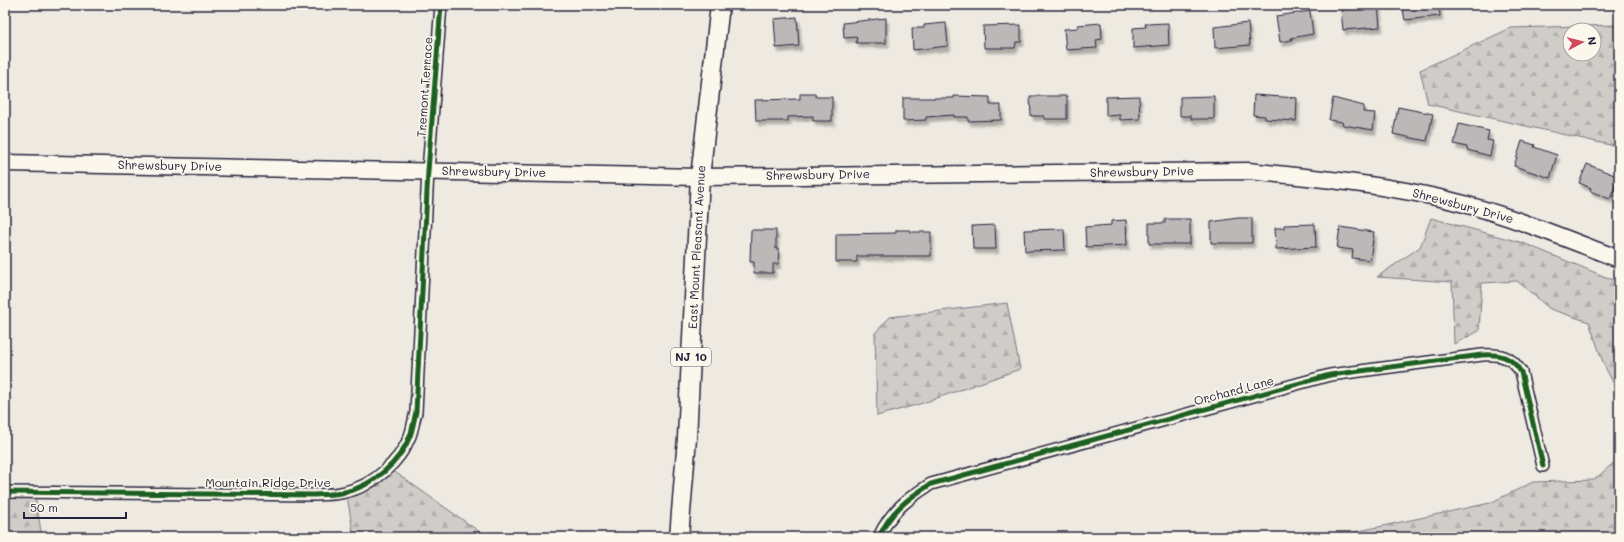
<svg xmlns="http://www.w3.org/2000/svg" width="1624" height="542" viewBox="0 0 1624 542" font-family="Mali,sans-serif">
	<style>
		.forest { fill: url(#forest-firs); stroke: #797882; fill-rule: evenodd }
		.building { fill: #bcb8b8; stroke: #22223b; filter: url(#shadow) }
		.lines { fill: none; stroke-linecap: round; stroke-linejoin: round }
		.minor-casing { stroke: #22223b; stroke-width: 14 }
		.secondary-casing { stroke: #22223b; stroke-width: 19 }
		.primary-casing { stroke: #22223b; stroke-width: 21 }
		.minor { stroke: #fbf7ec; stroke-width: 11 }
		.secondary { stroke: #fbf7ec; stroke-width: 16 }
		.primary { stroke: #fbf7ec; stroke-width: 18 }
		.cycleway-casing { stroke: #fbf7ec; stroke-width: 8 }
		.cycleway { stroke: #1b5e20; stroke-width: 5 }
		.labels { text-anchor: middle; stroke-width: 3.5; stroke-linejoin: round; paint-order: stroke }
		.shield { fill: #fbf7ec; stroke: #636270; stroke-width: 1 }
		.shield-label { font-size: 11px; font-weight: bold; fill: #22223b }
		.street-label { font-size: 12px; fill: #22223b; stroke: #fbf7ec }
	</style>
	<defs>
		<pattern id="forest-firs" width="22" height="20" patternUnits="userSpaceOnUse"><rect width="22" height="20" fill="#d0cdc9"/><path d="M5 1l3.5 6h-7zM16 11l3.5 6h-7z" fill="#b2b0ae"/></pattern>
		<filter id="shadow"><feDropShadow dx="2.5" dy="4.5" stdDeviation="1" flood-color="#0004"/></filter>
	</defs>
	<rect width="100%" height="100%" fill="#eeeae2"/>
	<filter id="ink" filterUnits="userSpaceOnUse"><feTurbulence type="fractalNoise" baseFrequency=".025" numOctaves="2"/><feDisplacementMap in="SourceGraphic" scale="8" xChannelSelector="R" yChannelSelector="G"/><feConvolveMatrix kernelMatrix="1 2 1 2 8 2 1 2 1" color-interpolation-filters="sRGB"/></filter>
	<g filter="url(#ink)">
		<g class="forest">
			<path d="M 1619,25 L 1619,147 L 1428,104 L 1420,70 L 1511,28 ZM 1570,30 L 1594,30 L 1594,54 L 1570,54 Z"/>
			<path d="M 1431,218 L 1523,243 L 1618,282 L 1619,394 L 1604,365 L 1589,322 L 1550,309 L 1517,281 L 1482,283 L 1479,331 L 1454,344 L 1452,282 L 1377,277 L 1420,247 Z"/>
			<path d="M 1007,303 L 1020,369 L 923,403 L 877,416 L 875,333 L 890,317 Z"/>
			<path d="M 1619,451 L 1619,537 L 1350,537 L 1350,533 L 1490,503 L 1533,482 L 1594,480 L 1617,460 Z"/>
			<path d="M 392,470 L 487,537 L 354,537 L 347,496 Z"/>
			<path d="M 5,495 L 35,496 L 42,537 L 5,537 Z"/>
		</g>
		<g class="building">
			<path d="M 1354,5 L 1378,5 L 1380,27 L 1343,30 L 1341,10 L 1355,9 Z"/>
			<path d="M 1402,5 L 1439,5 L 1440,16 L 1405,20 Z"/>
			<path d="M 1310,11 L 1313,34 L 1291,38 L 1292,40 L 1280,42 L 1276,16 Z"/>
			<path d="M 797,17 L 799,46 L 776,48 L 774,19 Z"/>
			<path d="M 886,18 L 886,43 L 856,43 L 857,37 L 844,38 L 843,23 Z"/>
			<path d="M 946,23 L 948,46 L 913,50 L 912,28 L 924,28 L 924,25 Z"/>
			<path d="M 1101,23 L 1102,39 L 1096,40 L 1097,48 L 1066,50 L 1064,29 L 1078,28 L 1078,25 Z"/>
			<path d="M 1168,23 L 1169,45 L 1133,48 L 1133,28 L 1146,27 L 1145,24 Z"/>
			<path d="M 1248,23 L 1250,45 L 1215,48 L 1214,27 Z"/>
			<path d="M 1021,25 L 1021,42 L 1016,42 L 1015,48 L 984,48 L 983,26 Z"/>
			<path d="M 800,94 L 815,94 L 816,97 L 832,97 L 832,121 L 813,121 L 813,116 L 788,117 L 788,121 L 756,121 L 755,100 L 800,99 Z"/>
			<path d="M 1254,95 L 1297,98 L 1296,121 L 1265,119 L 1265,116 L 1253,115 Z"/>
			<path d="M 954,96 L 990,97 L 990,105 L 1001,105 L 1001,120 L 968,121 L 968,117 L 954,117 L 954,115 L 926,117 L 926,120 L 903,121 L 903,98 L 954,98 Z"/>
			<path d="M 1030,96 L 1067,96 L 1067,119 L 1044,119 L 1044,116 L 1031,116 Z"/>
			<path d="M 1139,96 L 1140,119 L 1120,120 L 1120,115 L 1106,116 L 1106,97 Z"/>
			<path d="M 1214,96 L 1214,119 L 1191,119 L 1191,116 L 1180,116 L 1180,97 Z"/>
			<path d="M 1333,98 L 1364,106 L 1363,112 L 1375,113 L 1373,130 L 1343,125 L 1342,122 L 1329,120 Z"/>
			<path d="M 1398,107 L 1433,114 L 1427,141 L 1393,134 Z"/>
			<path d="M 1459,124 L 1489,131 L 1487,140 L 1493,141 L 1490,156 L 1467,150 L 1467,147 L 1454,144 Z"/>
			<path d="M 1522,141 L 1535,145 L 1534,147 L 1557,155 L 1550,178 L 1514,166 Z"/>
			<path d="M 1587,164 L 1619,177 L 1610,199 L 1590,191 L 1591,188 L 1579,183 Z"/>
			<path d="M 1238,218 L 1252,218 L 1252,243 L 1211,243 L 1211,222 Z"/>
			<path d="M 1165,219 L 1190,219 L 1190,244 L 1149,244 L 1149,223 L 1165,223 Z"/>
			<path d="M 1126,220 L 1127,245 L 1086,247 L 1085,227 L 1111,225 L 1111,221 Z"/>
			<path d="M 1315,224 L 1316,247 L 1276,249 L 1275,228 L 1284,228 L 1284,225 Z"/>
			<path d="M 995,225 L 996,249 L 973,249 L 972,226 Z"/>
			<path d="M 1340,227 L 1374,232 L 1370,260 L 1352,258 L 1353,250 L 1337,248 Z"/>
			<path d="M 1064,229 L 1065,250 L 1025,251 L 1024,230 Z"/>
			<path d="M 751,230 L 776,230 L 776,249 L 779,249 L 778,264 L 773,264 L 773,273 L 754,273 L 754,262 L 750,262 Z"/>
			<path d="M 896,230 L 910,230 L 910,232 L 931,232 L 931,256 L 857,256 L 857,262 L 836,262 L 836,234 L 896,233 Z"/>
		</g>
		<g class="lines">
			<g class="minor-casing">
				<g id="minor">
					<path d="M 5,492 L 314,495 C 324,494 335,495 345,492 C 373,486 400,462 410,436 C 413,428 414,419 416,412 L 428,171 L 441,5"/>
					<path d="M 879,537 C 890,512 908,498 931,484 L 1330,375 L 1482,355 C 1500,354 1511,356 1521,372 L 1543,466"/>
				</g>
			</g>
			<g class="secondary-casing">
				<path id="secondary" d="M 5,163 L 700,177 L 1248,171 C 1308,177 1368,183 1426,195 C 1493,208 1556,235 1619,259"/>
			</g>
			<g class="primary-casing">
				<path id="primary" d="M 679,537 L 687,438 L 700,177 L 720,5"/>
			</g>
			<use href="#minor" class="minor"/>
			<use href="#secondary" class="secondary"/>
			<use href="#primary" class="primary"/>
			<g class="cycleway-casing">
				<g id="cycleway">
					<path d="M 5,492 L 314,495 C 324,494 335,495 345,492 C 373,486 400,462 410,436 C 413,428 414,419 416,412 L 428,171 L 441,5"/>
					<path d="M 879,537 C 890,512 908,498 931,484 L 1330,375 L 1482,355 C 1500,354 1511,356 1521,372 L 1543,466"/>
				</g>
			</g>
			<use href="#cycleway" class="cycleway"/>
		</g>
	</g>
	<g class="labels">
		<rect class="shield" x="671" y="348" width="40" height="18" rx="3"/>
		<g class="shield-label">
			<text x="691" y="361">NJ 10</text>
		</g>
		<g class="street-label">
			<text transform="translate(425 87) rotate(-86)" y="4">Tremont Terrace</text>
			<text transform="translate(170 166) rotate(1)" y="4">Shrewsbury Drive</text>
			<text transform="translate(494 172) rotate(1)" y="4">Shrewsbury Drive</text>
			<text transform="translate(1142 172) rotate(-1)" y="4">Shrewsbury Drive</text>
			<text transform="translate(818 175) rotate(-1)" y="4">Shrewsbury Drive</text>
			<text transform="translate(1463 206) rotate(15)" y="4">Shrewsbury Drive</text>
			<text transform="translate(697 247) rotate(-87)" y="4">East Mount Pleasant Avenue</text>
			<text transform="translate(1234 391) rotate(-15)" y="4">Orchard Lane</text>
			<text x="268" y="487">Mountain Ridge Drive</text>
		</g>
	</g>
	<rect width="1624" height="542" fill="none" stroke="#fbf7ec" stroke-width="20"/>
	<rect x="10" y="10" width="1604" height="522" fill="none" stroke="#22223b" stroke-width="1.5" filter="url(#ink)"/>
	<g transform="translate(1582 42) rotate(83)"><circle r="19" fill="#fbf7ec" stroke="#a4a2a5"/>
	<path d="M0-3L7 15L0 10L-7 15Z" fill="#d1495b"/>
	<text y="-6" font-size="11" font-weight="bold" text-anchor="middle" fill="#22223b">N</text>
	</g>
	<path d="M24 512v6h102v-6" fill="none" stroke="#22223b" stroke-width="2"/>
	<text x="30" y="512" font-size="12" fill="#22223b" stroke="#fbf7ec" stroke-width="3" paint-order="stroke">50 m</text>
</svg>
